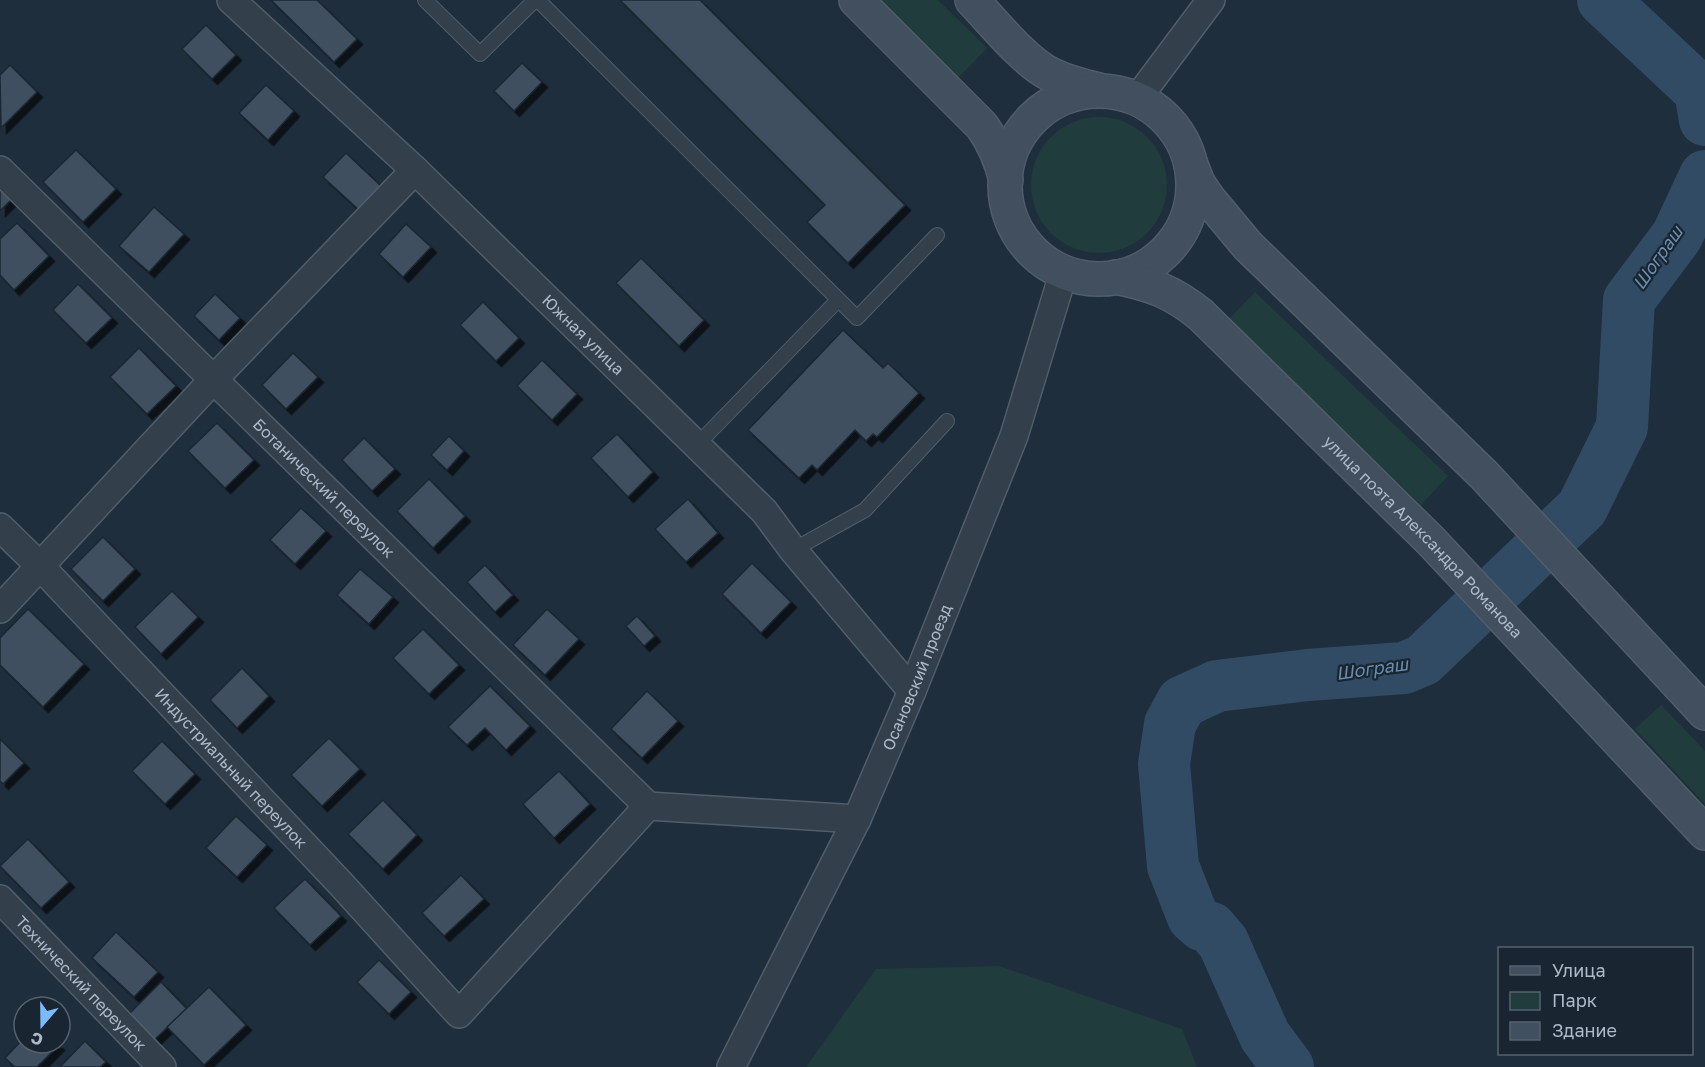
<svg xmlns="http://www.w3.org/2000/svg" width="1705" height="1067" viewBox="0 0 1705 1067" font-family="'Golos Text',sans-serif">
	<style>
		.green { fill: #213c3d }
		.lines { fill: none; stroke-linecap: round; stroke-linejoin: round }
		.river { stroke: #314b65; stroke-width: 52 }
		.building { fill: #405060; stroke: #1a2732; stroke-width: 1.5; filter: url(#shadow) }
		.lane-casing { stroke: #515d69; stroke-width: 16 }
		.street-casing { stroke: #515d69; stroke-width: 30 }
		.secondary-casing { stroke: #515d69; stroke-width: 36 }
		.lane { stroke: #33404c; stroke-width: 14 }
		.street { stroke: #33404c; stroke-width: 27 }
		.secondary { stroke: #414f5f; stroke-width: 33 }
		.labels { text-anchor: middle; stroke-width: 4.5; stroke-linejoin: round; paint-order: stroke }
		.street-label { font-size: 16px; fill: #aebac8; stroke: #192530 }
		.water-label { font-size: 18px; font-style: italic; fill: #6b8eaf; stroke: #192530 }
	</style>
	<defs>
		<filter id="shadow"><feDropShadow dx="5.5" dy="5.5" stdDeviation="0" flood-color="#0009"/></filter>
	</defs>
	<rect width="100%" height="100%" fill="#1f2e3c"/>
	<g class="green">
		<path d="M 878,0 L 938,0 L 987,48 L 957,79 Z"/>
		<circle cx="1099" cy="185" r="68"/>
		<path d="M 1255,292 L 1448,476 L 1421,505 L 1228,320 Z"/>
		<path d="M 1661,705 L 1705,751 L 1705,804 L 1635,729 Z"/>
		<path d="M 999,966 L 1182,1029 L 1197,1067 L 806,1067 L 876,969 Z"/>
	</g>
	<g class="lines">
		<g class="river">
			<path d="M 1603,0 L 1700,91 L 1705,120"/>
			<path d="M 1288,1067 L 1265,1036 L 1223,942 L 1211,928 L 1202,925 L 1193,917 L 1173,866 L 1164,764 L 1170,724 L 1182,702 L 1217,686 L 1308,675 L 1404,668 L 1423,660 L 1582,508 L 1622,427 L 1629,300 L 1677,236 L 1705,176"/>
		</g>
	</g>
	<g class="building">
		<path d="M 271,0 L 317,0 L 357,39 L 334,62 Z"/>
		<path d="M 620,0 L 700,0 L 905,205 L 848,263 L 807,222 L 825,205 Z"/>
		<path d="M 206,25 L 236,55 L 212,79 L 182,49 Z"/>
		<path d="M 522,63 L 542,82 L 514,111 L 494,91 Z"/>
		<path d="M 10,65 L 37,92 L 1,128 L 0,75 Z"/>
		<path d="M 266,85 L 294,111 L 268,140 L 239,113 Z"/>
		<path d="M 76,150 L 116,189 L 83,222 L 43,182 Z"/>
		<path d="M 346,153 L 382,187 L 360,211 L 323,177 Z"/>
		<path d="M 0,189 L 11,200 L 0,211 Z"/>
		<path d="M 154,207 L 184,234 L 149,272 L 119,246 Z"/>
		<path d="M 17,223 L 49,256 L 14,290 L 0,275 L 0,239 Z"/>
		<path d="M 406,224 L 431,247 L 403,277 L 379,254 Z"/>
		<path d="M 641,258 L 704,320 L 679,346 L 616,283 Z"/>
		<path d="M 78,284 L 112,318 L 86,343 L 53,310 Z"/>
		<path d="M 215,294 L 240,318 L 219,340 L 194,316 Z"/>
		<path d="M 483,302 L 519,338 L 496,361 L 460,325 Z"/>
		<path d="M 843,330 L 883,368 L 888,363 L 919,393 L 877,437 L 873,434 L 866,441 L 855,430 L 817,470 L 812,465 L 799,478 L 748,430 Z"/>
		<path d="M 139,348 L 176,386 L 147,414 L 110,377 Z"/>
		<path d="M 293,353 L 318,377 L 286,409 L 262,385 Z"/>
		<path d="M 542,360 L 577,394 L 552,420 L 517,386 Z"/>
		<path d="M 217,423 L 254,460 L 225,488 L 188,451 Z"/>
		<path d="M 617,434 L 653,472 L 628,497 L 591,458 Z"/>
		<path d="M 449,436 L 464,451 L 447,470 L 431,455 Z"/>
		<path d="M 364,438 L 395,469 L 372,491 L 342,460 Z"/>
		<path d="M 429,479 L 465,516 L 433,548 L 397,511 Z"/>
		<path d="M 688,499 L 718,533 L 686,562 L 655,529 Z"/>
		<path d="M 301,508 L 326,531 L 295,564 L 270,540 Z"/>
		<path d="M 103,537 L 135,569 L 103,601 L 71,569 Z"/>
		<path d="M 752,563 L 791,602 L 761,633 L 722,594 Z"/>
		<path d="M 485,565 L 513,595 L 495,612 L 467,582 Z"/>
		<path d="M 360,569 L 393,597 L 369,624 L 337,595 Z"/>
		<path d="M 172,591 L 198,617 L 161,654 L 135,627 Z"/>
		<path d="M 28,609 L 84,664 L 43,707 L 0,665 L 0,638 Z"/>
		<path d="M 547,609 L 579,639 L 545,675 L 513,645 Z"/>
		<path d="M 637,616 L 655,636 L 644,646 L 626,626 Z"/>
		<path d="M 423,629 L 459,665 L 429,694 L 393,658 Z"/>
		<path d="M 242,668 L 269,696 L 237,728 L 210,700 Z"/>
		<path d="M 490,686 L 530,726 L 506,750 L 485,728 L 467,745 L 448,727 Z"/>
		<path d="M 647,691 L 678,721 L 642,758 L 611,729 Z"/>
		<path d="M 329,738 L 360,769 L 322,806 L 291,775 Z"/>
		<path d="M 0,739 L 24,763 L 3,784 L 0,781 Z"/>
		<path d="M 162,741 L 195,774 L 165,804 L 132,771 Z"/>
		<path d="M 559,771 L 590,804 L 554,838 L 523,804 Z"/>
		<path d="M 383,800 L 417,835 L 383,869 L 348,834 Z"/>
		<path d="M 236,816 L 267,845 L 237,877 L 206,848 Z"/>
		<path d="M 28,839 L 69,882 L 41,908 L 0,866 Z"/>
		<path d="M 461,875 L 484,899 L 444,936 L 422,913 Z"/>
		<path d="M 305,879 L 341,916 L 310,945 L 274,908 Z"/>
		<path d="M 116,932 L 158,972 L 134,997 L 92,958 Z"/>
		<path d="M 379,960 L 411,992 L 389,1014 L 357,982 Z"/>
		<path d="M 161,982 L 187,1009 L 153,1041 L 128,1015 Z"/>
		<path d="M 209,987 L 246,1025 L 204,1065 L 167,1027 Z"/>
		<path d="M 24,1038 L 24,1043 L 57,1043 L 59,1045 L 37,1067 L 15,1067 L 5,1058 Z"/>
		<path d="M 85,1041 L 106,1062 L 100,1067 L 60,1067 Z"/>
	</g>
	<g class="lines">
		<g class="lane-casing">
			<g id="lane">
				<path d="M 425,0 L 480,54 L 535,0"/>
				<path d="M 538,0 L 857,318 L 937,235"/>
				<path d="M 697,445 L 838,300"/>
				<path d="M 793,550 L 865,510 L 947,421"/>
			</g>
		</g>
		<g class="street-casing">
			<g id="street">
				<path id="s1" d="M 231,0 L 415,170 L 764,511 L 793,550 L 912,691"/>
				<path d="M 1140,100 L 1146,87 L 1211,0"/>
				<path id="s2" d="M 0,170 L 648,806"/>
				<path id="s3" d="M 0,527 L 40,566 L 341,884 L 459,1014 L 648,806 L 857,819"/>
				<path d="M 0,609 L 213,380 L 415,170"/>
				<path id="s4" d="M 0,899 L 162,1067"/>
				<path id="s5" d="M 731,1067 L 857,819 L 912,691 L 1014,436 L 1064,271"/>
			</g>
		</g>
		<g class="secondary-casing">
			<g id="secondary">
				<path d="M 856,0 L 982,126 C 994,143 1001,160 1006,180"/>
				<path d="M 972,0 C 993,22 1024,61 1050,74 C 1066,82 1082,86 1099,90"/>
				<circle cx="1099" cy="185" r="94"/>
				<path d="M 1191,165 L 1198,183 L 1208,198 L 1248,246 L 1484,475 L 1705,713"/>
				<path id="s6" d="M 1116,277 C 1151,284 1173,292 1201,315 L 1431,541 L 1705,833"/>
			</g>
		</g>
		<use href="#lane" class="lane"/>
		<use href="#street" class="street"/>
		<use href="#secondary" class="secondary"/>
	</g>
	<g class="labels">
		<g class="street-label">
			<text dy="6" stroke="none"><textPath href="#s1" startOffset="486">Южная улица</textPath></text>
			<text dy="6" stroke="none"><textPath href="#s2" startOffset="454">Ботанический переулок</textPath></text>
			<text dy="6" stroke="none"><textPath href="#s6" startOffset="408">улица поэта Александра Романова</textPath></text>
			<text dy="6" stroke="none"><textPath href="#s5" startOffset="432">Осановский проезд</textPath></text>
			<text dy="6" stroke="none"><textPath href="#s3" startOffset="334">Индустриальный переулок</textPath></text>
			<text dy="6" stroke="none"><textPath href="#s4" startOffset="117">Технический переулок</textPath></text>
		</g>
		<g class="water-label">
			<text transform="translate(1658 258) rotate(-55)" y="6">Шограш</text>
			<text transform="translate(1372 669) rotate(-8)" y="6">Шограш</text>
		</g>
	</g>
	<rect x="1498" y="947" width="195" height="108" fill="#192530" stroke="#55616d" stroke-width="1.5"/>
	<rect x="1510" y="966" width="30" height="9" fill="#414f5f" stroke="#55616d" stroke-width="1.5"/>
	<text x="1552" y="977" font-size="18" fill="#aebac8">Улица</text>
	<rect x="1510" y="992" width="30" height="18" fill="#213c3d" stroke="#55616d" stroke-width="1.5"/>
	<text x="1552" y="1007" font-size="18" fill="#aebac8">Парк</text>
	<rect x="1510" y="1022" width="30" height="18" fill="#405060" stroke="#55616d" stroke-width="1.5"/>
	<text x="1552" y="1037" font-size="18" fill="#aebac8">Здание</text>
	<g transform="translate(42 1025) rotate(200)"><circle r="28" fill="#192530" stroke="#55616d" stroke-width="1.5"/>
	<path d="M0-4.5L10 22L0 15L-10 22Z" fill="#7cbaff"/>
	<text y="-9" font-size="16" font-weight="bold" text-anchor="middle" fill="#aebac8">С</text>
	</g>
</svg>
